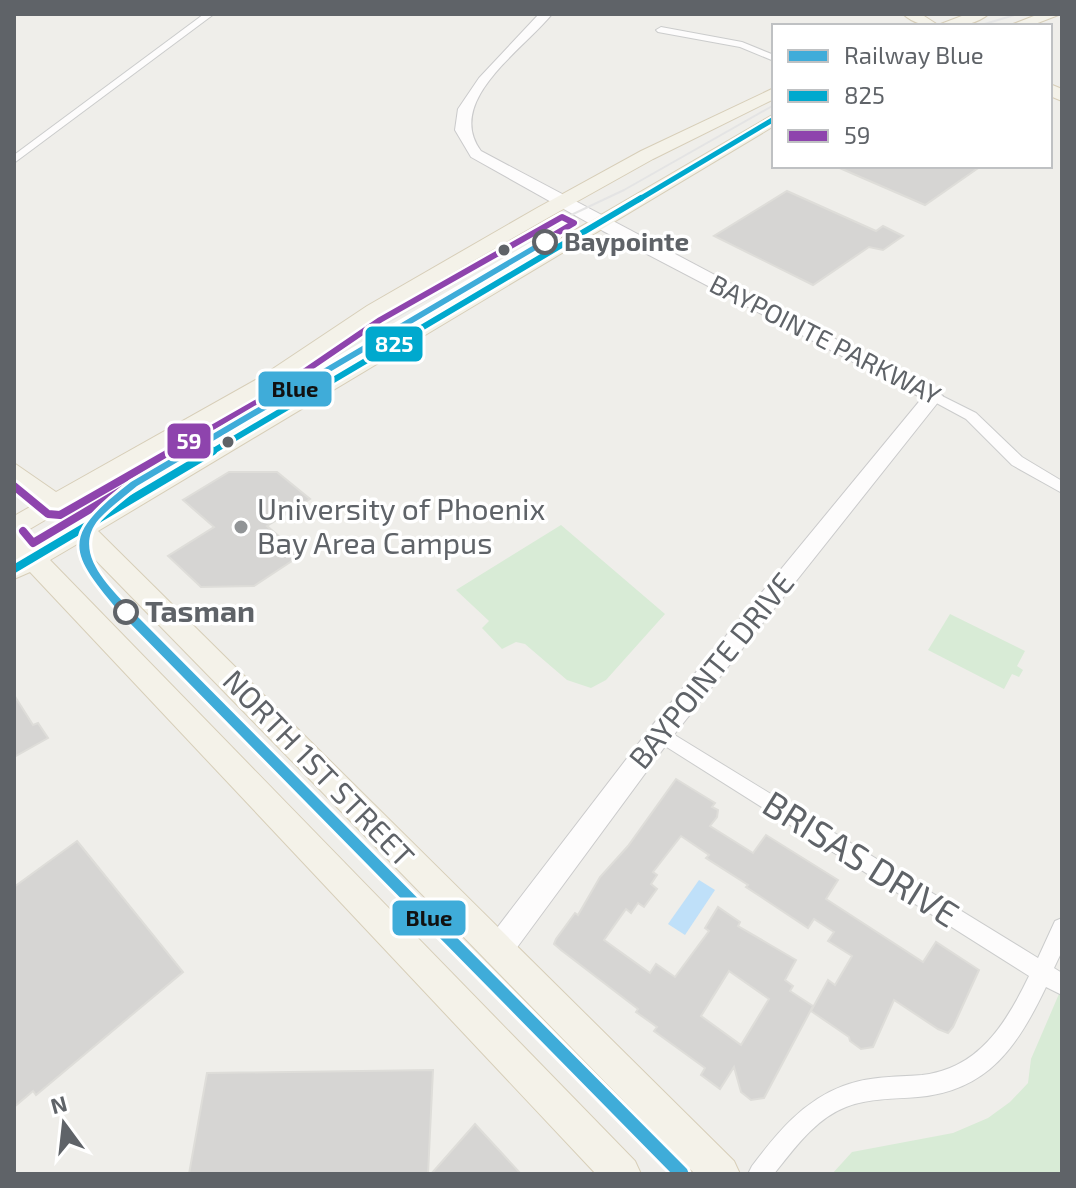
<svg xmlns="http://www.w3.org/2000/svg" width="1076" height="1188" viewBox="0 0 1076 1188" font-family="'Exo 2',sans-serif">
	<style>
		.green { fill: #d8ebd6 }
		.water { fill: #bfe0f9 }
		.building { fill: #d6d5d3; stroke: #deddd9; stroke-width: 2; fill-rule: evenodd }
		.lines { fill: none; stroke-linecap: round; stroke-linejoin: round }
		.street-casing { stroke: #cbcccc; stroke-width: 2 }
		.secondary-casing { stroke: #cacacb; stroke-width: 2 }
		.primary-casing { stroke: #d7ceb8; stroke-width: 2 }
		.street { fill: #fdfcfc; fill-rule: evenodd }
		.secondary { fill: #fdfcfc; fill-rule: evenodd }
		.primary { fill: #f4f2e9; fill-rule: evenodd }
		.tram { stroke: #e4e4e4; stroke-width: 2 }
		.bus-1-far2-casing { stroke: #fff; stroke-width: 9 }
		.bus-1-far1-casing { stroke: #fff; stroke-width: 11 }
		.bus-1-casing { stroke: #fff; stroke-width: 14 }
		.bus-2-far1-casing { stroke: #fff; stroke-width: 11 }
		.bus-2-casing { stroke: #fff; stroke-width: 14 }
		.bus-1-far2 { stroke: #00a9ce; stroke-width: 5 }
		.bus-1-far1 { stroke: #00a9ce; stroke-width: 6 }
		.bus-1 { stroke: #00a9ce; stroke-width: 8 }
		.bus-2-far1 { stroke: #8e44ad; stroke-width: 6 }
		.bus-2 { stroke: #8e44ad; stroke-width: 8 }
		.rail-1-casing { stroke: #fff; stroke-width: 6 }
		.rail-1 { fill: #3facd9; fill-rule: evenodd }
		.stop-dot { fill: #fff; stroke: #5f6368; stroke-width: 4 }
		.bus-dot { fill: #5f6368; stroke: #fff; stroke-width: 3 }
		.poi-dot { fill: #919496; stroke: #fff; stroke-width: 3 }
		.labels { text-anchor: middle; stroke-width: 7; stroke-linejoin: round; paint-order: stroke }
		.far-stop-label { font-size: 26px; font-weight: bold; fill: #5f6368; stroke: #fff; text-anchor: start }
		.far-street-label { font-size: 26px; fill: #5f6368; stroke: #fff }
		.poi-label { font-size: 30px; fill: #5f6368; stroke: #fff; text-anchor: start }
		.stop-label { font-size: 30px; font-weight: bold; fill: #5f6368; stroke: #fff; text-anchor: start }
		.street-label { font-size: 30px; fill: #5f6368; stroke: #fff }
		.near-street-label { font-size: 36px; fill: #5f6368; stroke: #fff }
		.line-badge { stroke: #fff; stroke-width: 3 }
		.badge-label { font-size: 22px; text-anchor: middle; font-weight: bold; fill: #fff }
		.pale-badge-label { font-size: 22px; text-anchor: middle; font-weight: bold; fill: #111 }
	</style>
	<rect width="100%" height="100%" fill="#efeeea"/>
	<g class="green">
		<path d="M 561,525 L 665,614 L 606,680 L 591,688 L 567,680 L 525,644 L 516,642 L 502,649 L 482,628 L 489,621 L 456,590 Z"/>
		<path d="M 950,614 L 1025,651 L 1017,666 L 1023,670 L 1019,677 L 1012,674 L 1004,689 L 928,650 Z"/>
		<path d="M 1062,987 L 1062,1174 L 832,1174 L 852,1152 L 953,1133 L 988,1118 L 1010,1102 L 1028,1083 L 1031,1059 Z"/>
	</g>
	<path class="water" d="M 699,880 L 715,890 L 685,935 L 668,924 Z"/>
	<g class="building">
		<path d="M 835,166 L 981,166 L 925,205 Z"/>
		<path d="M 787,191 L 876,231 L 883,226 L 903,236 L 883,250 L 869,247 L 813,285 L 714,236 Z"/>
		<path d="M 229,472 L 277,472 L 310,499 L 267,526 L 301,555 L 254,586 L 201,587 L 168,556 L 214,527 L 183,500 Z"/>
		<path d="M 14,695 L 33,725 L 38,723 L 48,738 L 14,757 Z"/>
		<path d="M 676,779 L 715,803 L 712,807 L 718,810 L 717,817 L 710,826 L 753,853 L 766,835 L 838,880 L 826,899 L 923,962 L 936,942 L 979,970 L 953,1027 L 948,1033 L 938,1029 L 894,1000 L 873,1047 L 861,1049 L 850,1041 L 849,1037 L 811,1011 L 828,980 L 835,985 L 852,956 L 828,941 L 834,932 L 814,919 L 808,928 L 746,887 L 748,885 L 706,858 L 709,855 L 681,836 L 653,872 L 657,875 L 651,884 L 657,889 L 644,907 L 638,903 L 631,913 L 626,909 L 604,940 L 650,973 L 656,964 L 675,977 L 709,931 L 705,928 L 718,907 L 740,922 L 738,926 L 796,960 L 785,980 L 793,986 L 790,991 L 813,1006 L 764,1098 L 751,1100 L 741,1092 L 734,1067 L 720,1089 L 701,1075 L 705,1068 L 654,1031 L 657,1027 L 636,1012 L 638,1009 L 561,950 L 554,944 L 556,939 L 575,913 L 578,915 L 600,877 L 628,846 ZM 729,971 L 769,999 L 741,1045 L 701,1016 Z"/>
		<path d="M 77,841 L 183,972 L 36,1095 L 33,1091 L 14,1107 L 14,887 Z"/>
		<path d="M 433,1070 L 428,1174 L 189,1174 L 207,1073 Z"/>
		<path d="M 475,1124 L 521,1174 L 431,1174 Z"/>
	</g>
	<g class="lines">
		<g class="street-casing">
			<g id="street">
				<path d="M 204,14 L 214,14 L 14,163 L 14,155 Z"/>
				<path d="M 661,27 L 742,42 L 774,55 L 774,61 L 740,47 L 658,32 L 656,30 Z"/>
				<path d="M 934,392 L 976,413 L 1022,457 L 1062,481 L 1062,493 L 1012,465 L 966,419 L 929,399 L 929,393 Z"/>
				<path d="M 660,726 L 1038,958 L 1055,921 L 1062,918 L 1062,951 L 1054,968 L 1062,973 L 1062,995 L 1046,987 C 1018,1045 989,1091 918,1097 C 894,1099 869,1098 846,1107 C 815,1119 794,1149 774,1174 L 748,1174 L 752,1166 C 777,1133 803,1101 843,1086 C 869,1076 895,1077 922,1075 C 978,1069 1006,1024 1029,976 L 654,739 L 651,734 L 654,729 Z"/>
			</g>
		</g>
		<g class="secondary-casing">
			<path id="secondary" d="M 539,14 L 552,14 C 523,50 444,101 481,151 L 943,396 L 669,741 L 507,961 L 497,965 L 487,961 L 483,951 L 487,941 L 651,727 L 922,398 L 603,231 L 471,157 L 455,130 L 458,109 L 479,78 Z"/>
		</g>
		<g class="primary-casing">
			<g id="primary">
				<path d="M 903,14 L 921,14 L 938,25 L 967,14 L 989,14 C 968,31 923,33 903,14 Z"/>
				<path d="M 1039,14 L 1061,14 L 1030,26 L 1008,26 Z"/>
				<path d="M 1050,84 L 1062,89 L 1062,101 L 1050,96 Z"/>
				<path d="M 774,88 L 774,99 L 653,159 L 551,216 L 381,314 L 275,388 L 71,505 L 83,517 L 774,114 L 774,126 L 98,531 L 734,1161 L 740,1174 L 695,1174 L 79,543 L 50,560 L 635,1161 L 641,1174 L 596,1174 L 30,572 L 14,579 L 14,516 L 37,503 L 14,484 L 14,463 L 56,492 L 259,378 L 367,306 L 537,208 L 641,151 ZM 52,516 L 64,528 L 35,545 L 23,533 Z"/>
			</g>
		</g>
		<use href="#street" class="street"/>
		<use href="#secondary" class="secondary"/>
		<use href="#primary" class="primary"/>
		<g class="tram">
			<path d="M 978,26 L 1018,14"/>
			<path d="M 249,404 L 569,216 L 624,190 L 774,105"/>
		</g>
		<g class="bus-1-far2-casing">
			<path id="bus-1-far2" d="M 638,200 L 774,119"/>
		</g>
		<g class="bus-1-far1-casing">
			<path id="bus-1-far1" d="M 210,453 L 641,198"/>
		</g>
		<g class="bus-1-casing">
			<path id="bus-1" d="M 14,569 L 213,451"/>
		</g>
		<g class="bus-2-far1-casing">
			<path id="bus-2-far1" d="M 168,453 L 273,393 L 380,320 L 562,217 L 574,223 L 185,453"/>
		</g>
		<g class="bus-2-casing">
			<g id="bus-2">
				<path d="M 14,486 L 48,514 L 60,515 L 172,451"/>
				<path d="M 23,531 L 33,543 L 188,451"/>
			</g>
		</g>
		<use href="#bus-1-far2" class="bus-1-far2"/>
		<use href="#bus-1-far1" class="bus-1-far1"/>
		<use href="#bus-1" class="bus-1"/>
		<use href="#bus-2-far1" class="bus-2-far1"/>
		<use href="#bus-2" class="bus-2"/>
		<g class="rail-1-casing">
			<path id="rail-1" d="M 551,235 L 558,237 L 137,486 C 124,497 110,507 99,519 C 71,552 109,586 131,610 L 687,1169 L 689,1174 L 672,1174 L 123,616 C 68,551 59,538 131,482 Z"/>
		</g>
		<use href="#rail-1" class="rail-1"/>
	</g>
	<g class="stop-dot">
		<circle cx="545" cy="242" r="11"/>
		<circle cx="126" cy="612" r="11"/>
	</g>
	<g class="bus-dot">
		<circle cx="504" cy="250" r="7"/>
		<circle cx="228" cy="442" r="7"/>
	</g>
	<circle class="poi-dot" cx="241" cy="527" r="8"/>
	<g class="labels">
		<g class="far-stop-label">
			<text x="564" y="251">Baypointe</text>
		</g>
		<g class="far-street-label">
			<text transform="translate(825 340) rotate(27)" y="9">BAYPOINTE PARKWAY</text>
		</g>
		<g class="poi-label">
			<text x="257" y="520">University of Phoenix<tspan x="257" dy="34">Bay Area Campus</tspan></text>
		</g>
		<g class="stop-label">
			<text x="145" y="622">Tasman</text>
		</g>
		<g class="street-label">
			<text transform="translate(712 671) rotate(-51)" y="10">BAYPOINTE DRIVE</text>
			<text transform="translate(318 769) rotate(46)" y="10">NORTH 1ST STREET</text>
		</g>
		<g class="near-street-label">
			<text transform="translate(861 859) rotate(32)" y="13">BRISAS DRIVE</text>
		</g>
	</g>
	<g class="line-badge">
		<rect x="364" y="325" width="60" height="38" rx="8" fill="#00a9ce"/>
		<rect x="257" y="370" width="76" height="38" rx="8" fill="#3facd9"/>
		<rect x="166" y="422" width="46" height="38" rx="8" fill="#8e44ad"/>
		<rect x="391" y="899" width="76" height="38" rx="8" fill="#3facd9"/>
	</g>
	<g class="badge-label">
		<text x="394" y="352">825</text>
		<text x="189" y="449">59</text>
	</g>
	<g class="pale-badge-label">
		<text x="295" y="397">Blue</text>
		<text x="429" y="926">Blue</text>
	</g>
	<rect width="1076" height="1188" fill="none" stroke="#5f6368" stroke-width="32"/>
	<rect x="772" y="24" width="280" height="144" fill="#ffffff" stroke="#bfc1c3" stroke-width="2"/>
	<rect x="788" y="50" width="40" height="12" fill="#3facd9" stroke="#bfc1c3" stroke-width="2"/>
	<text x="844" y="64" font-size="24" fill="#5f6368">Railway Blue</text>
	<rect x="788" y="90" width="40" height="12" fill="#00a9ce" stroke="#bfc1c3" stroke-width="2"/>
	<text x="844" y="104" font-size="24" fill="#5f6368">825</text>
	<rect x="788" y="130" width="40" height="12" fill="#8e44ad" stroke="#bfc1c3" stroke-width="2"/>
	<text x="844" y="144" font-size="24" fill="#5f6368">59</text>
	<g transform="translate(64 1124) rotate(345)" stroke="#ffffff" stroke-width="6" paint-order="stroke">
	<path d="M0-6L14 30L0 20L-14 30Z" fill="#5f6368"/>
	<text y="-12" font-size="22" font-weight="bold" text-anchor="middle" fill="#5f6368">N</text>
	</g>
</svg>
